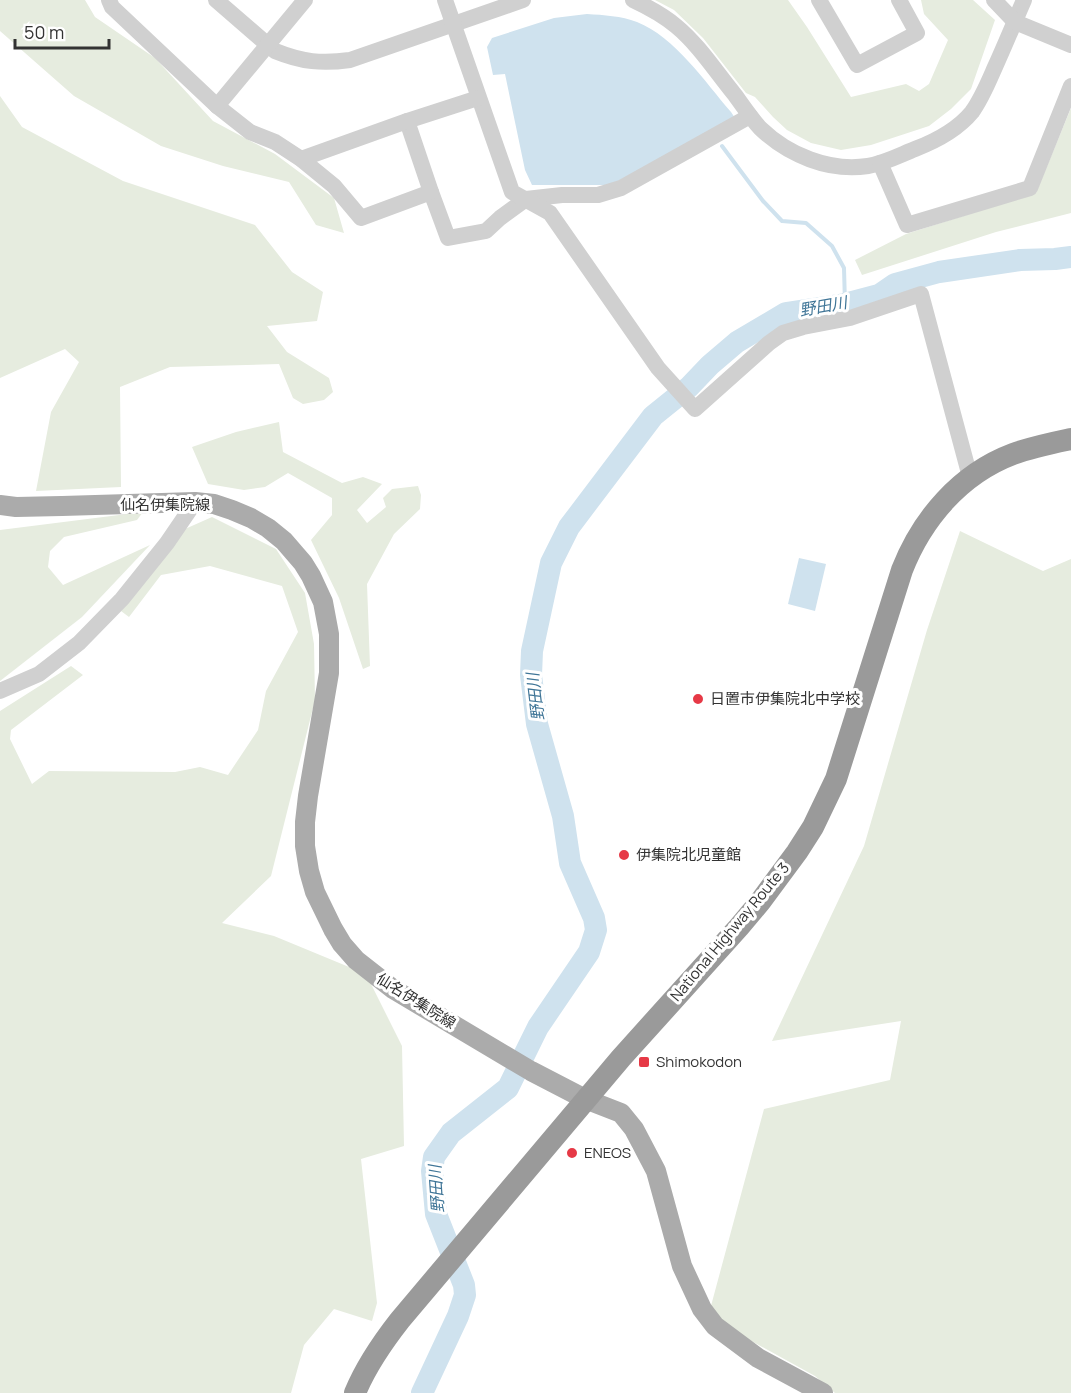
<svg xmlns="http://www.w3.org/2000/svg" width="1071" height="1393" viewBox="0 0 1071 1393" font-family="Manrope,'Noto Sans JP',sans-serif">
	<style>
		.green { fill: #e6ecdf }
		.water { fill: #cfe2ee }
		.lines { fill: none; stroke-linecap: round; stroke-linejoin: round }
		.stream { stroke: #cfe2ee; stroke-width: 4 }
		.river { stroke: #cfe2ee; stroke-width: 22 }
		.minor { stroke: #d0d0d0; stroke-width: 16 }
		.major { stroke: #ababab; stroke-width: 20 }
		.highway { stroke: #9a9a9a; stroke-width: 22 }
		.poi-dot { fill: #e63946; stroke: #fff; stroke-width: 2 }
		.labels { text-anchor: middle; stroke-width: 6; stroke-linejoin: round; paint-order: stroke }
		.street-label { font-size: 15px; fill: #333; stroke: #fff }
		.poi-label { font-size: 15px; fill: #333; stroke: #fff; text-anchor: start }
		.water-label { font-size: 16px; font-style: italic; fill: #3f7597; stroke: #fff }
	</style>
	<rect width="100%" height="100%" fill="#fff"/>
	<g class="green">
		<path d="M 0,0 L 85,0 L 95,17 L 155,58 L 213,121 L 275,154 L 334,198 L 344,233 L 316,225 L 289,182 L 223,166 L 161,146 L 74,96 L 0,31 Z"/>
		<path d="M 655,0 L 788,0 L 807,27 L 851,97 L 906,84 L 919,91 L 929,84 L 948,40 L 924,14 L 921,0 L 973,0 L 995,20 L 971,89 L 951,109 L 929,126 L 871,145 L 841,150 L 811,143 L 787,130 L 773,117 L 755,97 L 746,93 L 703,38 L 674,10 Z"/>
		<path d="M 0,96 L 22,127 L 123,181 L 255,225 L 292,272 L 323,292 L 317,321 L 267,326 L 287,352 L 329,378 L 333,392 L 324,400 L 303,404 L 293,398 L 279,364 L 170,367 L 120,387 L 121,487 L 36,491 L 51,412 L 79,362 L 65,349 L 0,378 Z"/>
		<path d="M 1071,108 L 1071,213 L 996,232 L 862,275 L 855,260 L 906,234 L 1036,193 Z"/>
		<path d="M 279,422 L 283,452 L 342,483 L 363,477 L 382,484 L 357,510 L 367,523 L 386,507 L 383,498 L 392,489 L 418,486 L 421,495 L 420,509 L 394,534 L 367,584 L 370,666 L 363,669 L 339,598 L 311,540 L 332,515 L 332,498 L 288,473 L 265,487 L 244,490 L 208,484 L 192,447 L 236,432 Z"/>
		<path d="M 143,512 L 137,520 L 64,537 L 50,551 L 48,567 L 63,585 L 150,545 L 82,617 L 0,681 L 0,530 Z"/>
		<path d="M 212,517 L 276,549 L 305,593 L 314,644 L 315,700 L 271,876 L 222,923 L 274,936 L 366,974 L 402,1046 L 404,1146 L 361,1159 L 377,1303 L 372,1321 L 334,1309 L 304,1345 L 291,1393 L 0,1393 L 0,711 L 71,666 L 83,675 L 11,730 L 10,739 L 32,784 L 49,771 L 175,772 L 200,767 L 228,775 L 258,730 L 266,691 L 298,632 L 282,586 L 210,566 L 161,575 L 129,617 L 121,611 L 185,529 Z"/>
		<path d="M 960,531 L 1043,571 L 1071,559 L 1071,1393 L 835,1393 L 815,1376 L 708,1317 L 764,1109 L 890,1080 L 901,1021 L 772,1041 L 864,846 L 927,630 Z"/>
	</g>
	<g class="water">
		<path d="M 587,14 C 604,15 621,16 637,22 C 675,37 705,82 731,112 L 735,118 L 611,185 L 532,185 L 525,170 L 505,74 L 493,75 L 487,47 L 492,38 L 554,18 Z"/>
		<path d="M 799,558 L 826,564 L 815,611 L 788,604 Z"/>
	</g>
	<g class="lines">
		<path class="stream" d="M 722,146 L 763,201 L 782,221 L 806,223 L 832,246 L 844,268 L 845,304"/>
		<path class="river" d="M 422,1393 L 458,1316 L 465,1295 L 464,1285 L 436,1214 L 432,1171 L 434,1157 L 451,1133 L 508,1088 L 538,1027 L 589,952 L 596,930 L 594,918 L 570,863 L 563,816 L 537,724 L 531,675 L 532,651 L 551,563 L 569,527 L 653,416 L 689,387 L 710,365 L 737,342 L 786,313 L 845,304 L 879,295 L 895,284 L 939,272 L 1020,260 L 1055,259 L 1071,257"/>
		<g class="minor">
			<path d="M 109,0 L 112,7 L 217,106 L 250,132 L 275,142 L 301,159 L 334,186 L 361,218 L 431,192 L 448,238 L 486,231 L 500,218 L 526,199 L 562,195 L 598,195 L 621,188 L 750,116"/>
			<path d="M 216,0 L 275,51 C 302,62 322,64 350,60 L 523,0"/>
			<path d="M 445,0 L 512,192 L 550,213 L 658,368 L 695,409 L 769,343 L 783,333 L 803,327 L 850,318 L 921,294 L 970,477"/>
			<path d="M 633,0 C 648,7 663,15 676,26 C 699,45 716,72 735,95 C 743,106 751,118 760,128 C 788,155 829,172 868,166 C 885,163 900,155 915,149 C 936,141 958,129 972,112 C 982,98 988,83 995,67 C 1005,45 1014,23 1024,0"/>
			<path d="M 819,0 L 857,65 L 917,33 L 899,0"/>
			<path d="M 994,0 L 1015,22 L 1071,45"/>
			<path d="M 217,106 L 305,0"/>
			<path d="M 407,121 L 431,192"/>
			<path d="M 301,159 L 407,121 L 478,98"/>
			<path d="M 880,163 L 907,225 L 1030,188 L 1071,86"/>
			<path d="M 0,691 L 39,674 L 79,643 L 122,599 L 167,543 L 195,502"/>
		</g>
		<path class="major" d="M 0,505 L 16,507 L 62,506 L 195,502 L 214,504 L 232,510 L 251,518 L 268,528 L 284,541 L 303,563 L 311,576 L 323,602 L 329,634 L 329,673 L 308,796 L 305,822 L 305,846 L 309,871 L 315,892 L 333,929 L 342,944 L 356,960 L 393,989 L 531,1071 L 585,1099 L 621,1113 L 634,1129 L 656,1171 L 682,1266 L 702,1309 L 715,1326 L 758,1358 L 823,1393"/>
		<path class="highway" d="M 355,1393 C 366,1366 382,1343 400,1320 L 621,1058 L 739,927 L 760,902 L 797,852 L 813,827 L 836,779 L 902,570 C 922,519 960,474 1013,454 C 1032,447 1052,443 1071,439"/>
	</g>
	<g class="poi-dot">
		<circle cx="698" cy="699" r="6"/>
		<circle cx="624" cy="855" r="6"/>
		<rect x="638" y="1056" width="12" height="12" rx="3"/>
		<circle cx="572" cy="1153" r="6"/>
	</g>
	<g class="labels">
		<g class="street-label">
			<text x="165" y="510">仙名伊集院線</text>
			<text transform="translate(730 932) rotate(-50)" y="5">National Highway Route 3</text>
			<text transform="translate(416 1001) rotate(32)" y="5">仙名伊集院線</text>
		</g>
		<g class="poi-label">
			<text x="710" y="704">日置市伊集院北中学校</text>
			<text x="636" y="860">伊集院北児童館</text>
			<text x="656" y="1067">Shimokodon</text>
			<text x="584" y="1158">ENEOS</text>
		</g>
		<g class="water-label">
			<text transform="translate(823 306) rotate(-10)" y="6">野田川</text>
			<text transform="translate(535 697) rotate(-97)" y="6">野田川</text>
			<text transform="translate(436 1189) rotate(-94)" y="6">野田川</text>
		</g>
	</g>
	<path d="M15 39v9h94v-9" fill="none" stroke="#333333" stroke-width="3"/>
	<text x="24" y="39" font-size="18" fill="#333333" stroke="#ffffff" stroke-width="4.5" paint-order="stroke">50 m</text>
</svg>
